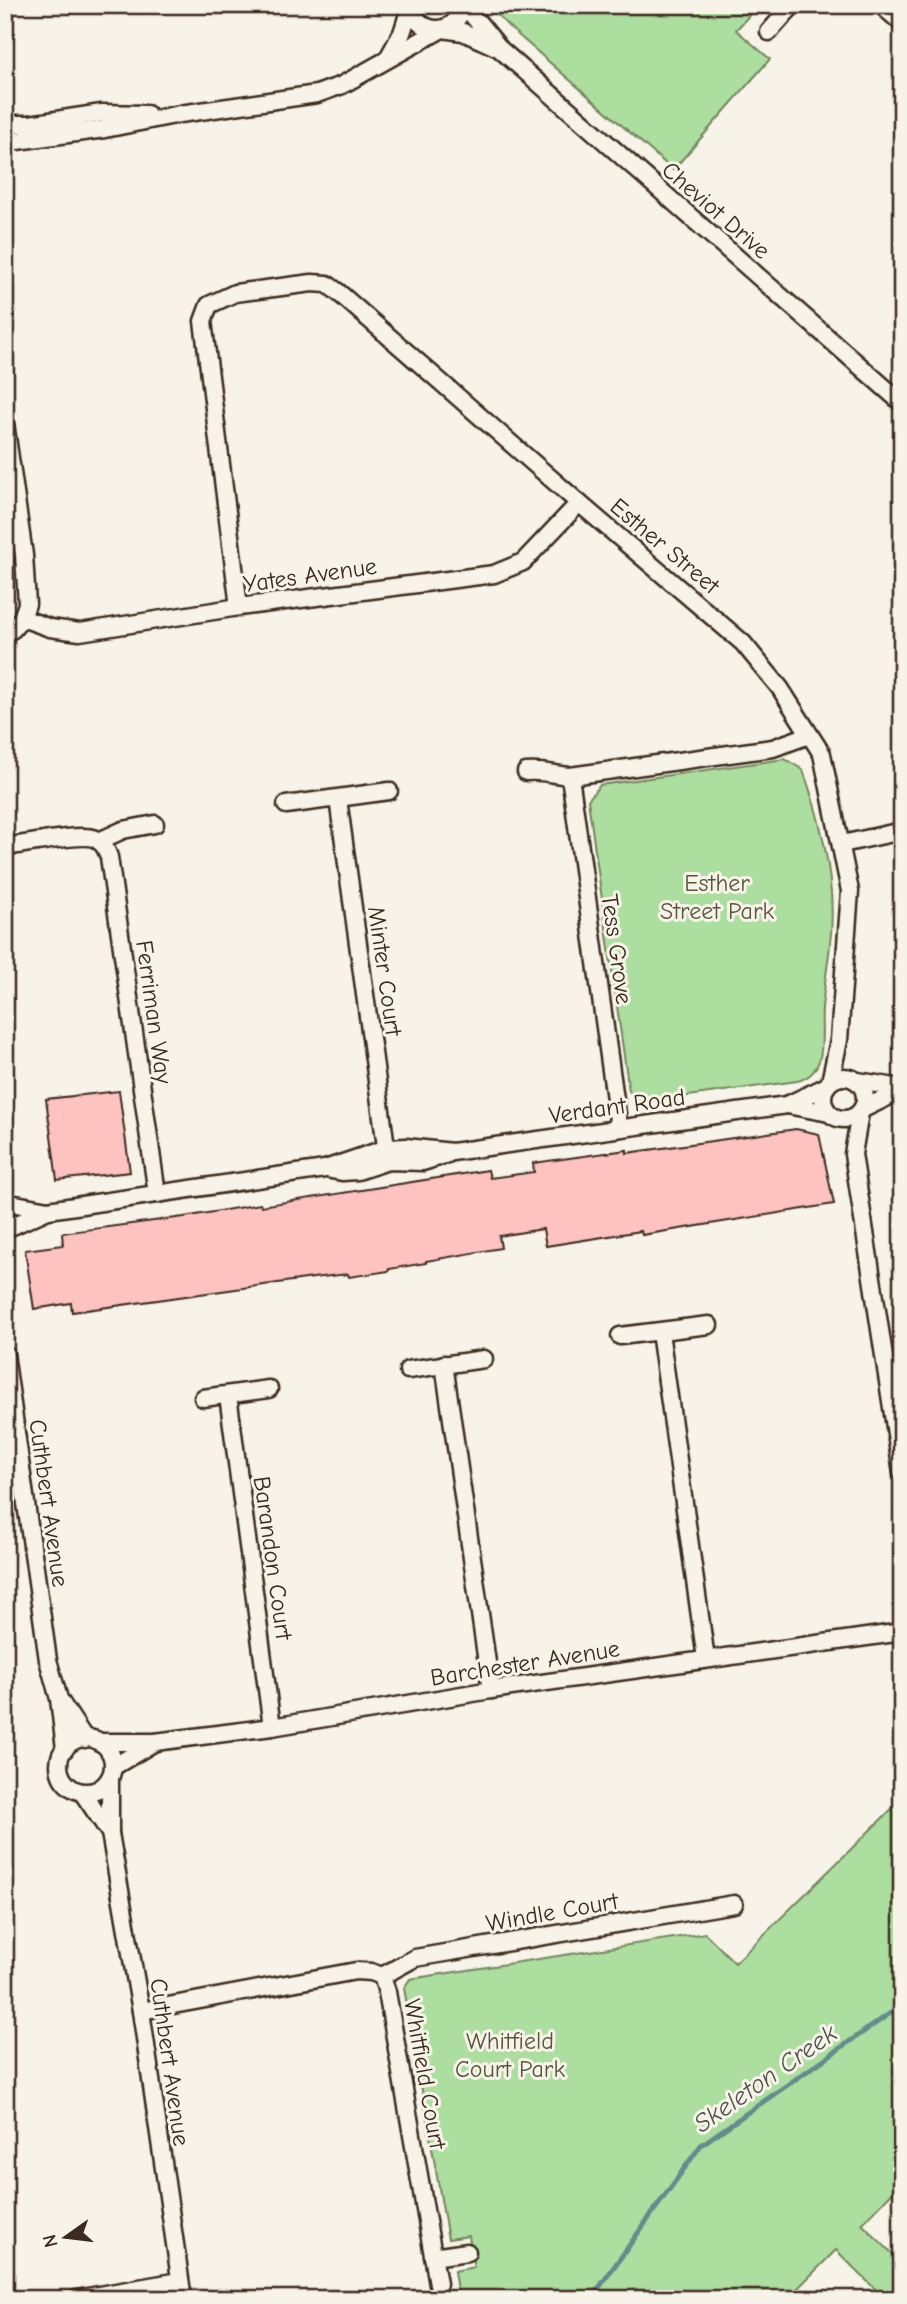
<svg xmlns="http://www.w3.org/2000/svg" width="907" height="2304" viewBox="0 0 907 2304" font-family="'Comic Neue',sans-serif">
	<style>
		.green { fill: #acde9f; stroke: #74845e; stroke-width: 2 }
		.lines { fill: none; stroke-linecap: round; stroke-linejoin: round }
		.stream { stroke: #638c8e; stroke-width: 5 }
		.building { fill: #fec2c0; stroke: #3b2a1e; stroke-width: 2 }
		.street-casing { stroke: #3b2a1e; stroke-width: 21 }
		.street { stroke: #f7f3e8; stroke-width: 16 }
		.labels { text-anchor: middle; stroke-width: 6; stroke-linejoin: round; paint-order: stroke }
		.street-label { font-size: 24px; fill: #3b2a1e; stroke: #f7f3e8 }
		.park-label { font-size: 24px; fill: #57573e; stroke: #f7f3e8 }
		.water-label { font-size: 26px; font-style: italic; fill: #4c534d; stroke: #f7f3e8 }
	</style>
	<rect width="100%" height="100%" fill="#f7f3e8"/>
	<filter id="ink" filterUnits="userSpaceOnUse"><feTurbulence type="fractalNoise" baseFrequency=".0143" numOctaves="2"/><feDisplacementMap in="SourceGraphic" scale="14" xChannelSelector="R" yChannelSelector="G"/><feConvolveMatrix kernelMatrix="1 2 1 2 8 2 1 2 1" color-interpolation-filters="sRGB"/></filter>
	<g filter="url(#ink)">
		<g class="green">
			<path d="M 488,5 L 781,5 L 754,10 L 736,30 L 770,59 L 673,170 L 508,26 Z"/>
			<path d="M 785,759 L 803,770 C 822,823 837,886 830,944 C 828,965 824,986 822,1008 C 820,1034 830,1073 797,1081 L 644,1102 L 629,1091 L 588,800 L 600,785 Z"/>
			<path d="M 902,1799 L 902,2182 L 862,2224 L 902,2263 L 902,2299 L 885,2299 L 836,2250 L 787,2299 L 468,2299 L 470,2295 L 458,2297 L 454,2271 L 474,2267 L 469,2236 L 448,2239 L 404,1988 L 410,1979 L 705,1933 L 735,1963 Z"/>
		</g>
		<g class="lines">
			<path class="stream" d="M 591,2299 L 701,2145 L 902,2005"/>
		</g>
		<g class="building">
			<path d="M 119,1091 L 130,1172 L 57,1180 L 46,1099 Z"/>
			<path d="M 796,1129 L 819,1134 L 834,1204 L 642,1235 L 641,1231 L 546,1246 L 543,1229 L 499,1236 L 501,1248 L 426,1261 L 426,1263 L 389,1269 L 389,1271 L 349,1277 L 348,1274 L 313,1278 L 72,1312 L 71,1303 L 34,1309 L 25,1250 L 63,1245 L 62,1233 L 184,1217 L 260,1204 L 261,1206 L 488,1170 L 490,1178 L 534,1172 L 533,1163 L 627,1150 L 627,1153 Z"/>
		</g>
		<g class="lines">
			<g class="street-casing">
				<g id="street">
					<path d="M 411,5 C 417,37 457,37 463,5"/>
					<path d="M 464,5 L 501,50 L 902,403"/>
					<path d="M 881,5 L 902,23"/>
					<path d="M 443,29 L 463,32 L 496,47"/>
					<path d="M 769,32 L 793,5"/>
					<path d="M 388,58 L 402,33 L 411,5"/>
					<path d="M 5,124 L 30,124 L 102,113 L 147,114"/>
					<path d="M 5,140 L 17,141 L 105,129 L 180,114 L 317,94 L 342,85 L 442,29"/>
					<path d="M 5,423 L 24,555 L 27,604 L 22,618 L 13,629 L 5,633"/>
					<path d="M 239,607 L 203,321 L 209,305 L 235,293 L 312,283 L 327,284 L 338,292 L 579,503 L 743,643 L 780,688 L 822,754 L 850,891 L 839,1040 L 830,1082"/>
					<path d="M 22,618 L 50,628 L 80,632 L 239,607 L 494,574 L 523,562 L 579,503"/>
					<path d="M 526,772 C 542,770 555,775 570,776 L 773,748 L 809,735"/>
					<path d="M 570,776 L 619,1128"/>
					<path d="M 338,799 L 388,1161"/>
					<path d="M 286,805 L 389,791"/>
					<path d="M 99,841 L 123,830 L 155,824"/>
					<path d="M 842,844 L 902,831"/>
					<path d="M 5,847 C 23,845 83,832 96,839 C 104,843 106,849 109,857 L 157,1194"/>
					<circle cx="844" cy="1098" r="21"/>
					<path d="M 858,1081 L 902,1088"/>
					<path d="M 787,1105 L 827,1086"/>
					<path d="M 863,1109 L 902,1090"/>
					<path d="M 860,1113 L 853,1154 L 902,1473"/>
					<path d="M 331,1170 L 342,1172 L 358,1171 L 388,1161 L 423,1162 L 448,1154"/>
					<path d="M 5,1202 L 48,1210 L 325,1169 L 387,1148 L 406,1147 L 452,1152 L 787,1105 L 829,1113"/>
					<path d="M 6,1229 L 48,1210"/>
					<path d="M 660,1332 L 706,1659"/>
					<path d="M 620,1336 L 709,1325"/>
					<path d="M 5,1354 L 48,1660 L 59,1699 L 65,1749"/>
					<path d="M 444,1364 L 491,1690"/>
					<path d="M 408,1370 L 484,1359"/>
					<path d="M 228,1395 L 272,1727"/>
					<path d="M 203,1398 L 269,1389"/>
					<path d="M 60,1701 L 85,1739"/>
					<circle cx="86" cy="1765" r="27"/>
					<path d="M 99,1742 L 155,1742 L 272,1727 L 491,1690 L 902,1632"/>
					<path d="M 113,1767 L 155,1742"/>
					<path d="M 110,1778 L 110,1833 L 141,2011 L 183,2299"/>
					<path d="M 82,1792 L 110,1833"/>
					<path d="M 382,1976 L 415,1958 L 734,1904"/>
					<path d="M 141,2011 L 356,1971 L 371,1972 L 382,1976 L 387,1992 L 438,2284"/>
					<path d="M 433,2257 L 467,2252"/>
					<path d="M 76,2299 L 179,2281"/>
				</g>
			</g>
			<use href="#street" class="street"/>
		</g>
	</g>
	<g class="labels">
		<g class="street-label">
			<text transform="translate(716 210) rotate(41)" y="8">Cheviot Drive</text>
			<text transform="translate(665 546) rotate(40)" y="8">Esther Street</text>
			<text transform="translate(310 575) rotate(-8)" y="8">Yates Avenue</text>
			<text transform="translate(617 949) rotate(82)" y="8">Tess Grove</text>
			<text transform="translate(385 971) rotate(82)" y="8">Minter Court</text>
			<text transform="translate(154 1012) rotate(82)" y="8">Ferriman Way</text>
			<text transform="translate(617 1106) rotate(-8)" y="8">Verdant Road</text>
			<text transform="translate(49 1503) rotate(82)" y="8">Cuthbert Avenue</text>
			<text transform="translate(273 1558) rotate(82)" y="8">Barandon Court</text>
			<text transform="translate(525 1663) rotate(-9)" y="8">Barchester Avenue</text>
			<text transform="translate(552 1912) rotate(-10)" y="8">Windle Court</text>
			<text transform="translate(170 2062) rotate(82)" y="8">Cuthbert Avenue</text>
			<text transform="translate(425 2074) rotate(80)" y="8">Whitfield Court</text>
		</g>
		<g class="park-label">
			<text x="717" y="891">Esther<tspan x="717" dy="28">Street Park</tspan></text>
			<text x="510" y="2049">Whitfield<tspan x="510" dy="28">Court Park</tspan></text>
		</g>
		<g class="water-label">
			<text transform="translate(765 2078) rotate(-35)" y="9">Skeleton Creek</text>
		</g>
	</g>
	<rect width="907" height="2304" fill="none" stroke="#f7f3e8" stroke-width="28"/>
	<rect x="14" y="14" width="879" height="2276" fill="none" stroke="#3b2a1e" stroke-width="2.5" filter="url(#ink)"/>
	<g transform="translate(66 2237) rotate(256)" stroke="#f7f3e8" stroke-width="5" paint-order="stroke">
	<path d="M0-5L12 26L0 18L-12 26Z" fill="#3b2a1e"/>
	<text y="-10" font-size="19" font-weight="bold" text-anchor="middle" fill="#3b2a1e">N</text>
	</g>
</svg>
